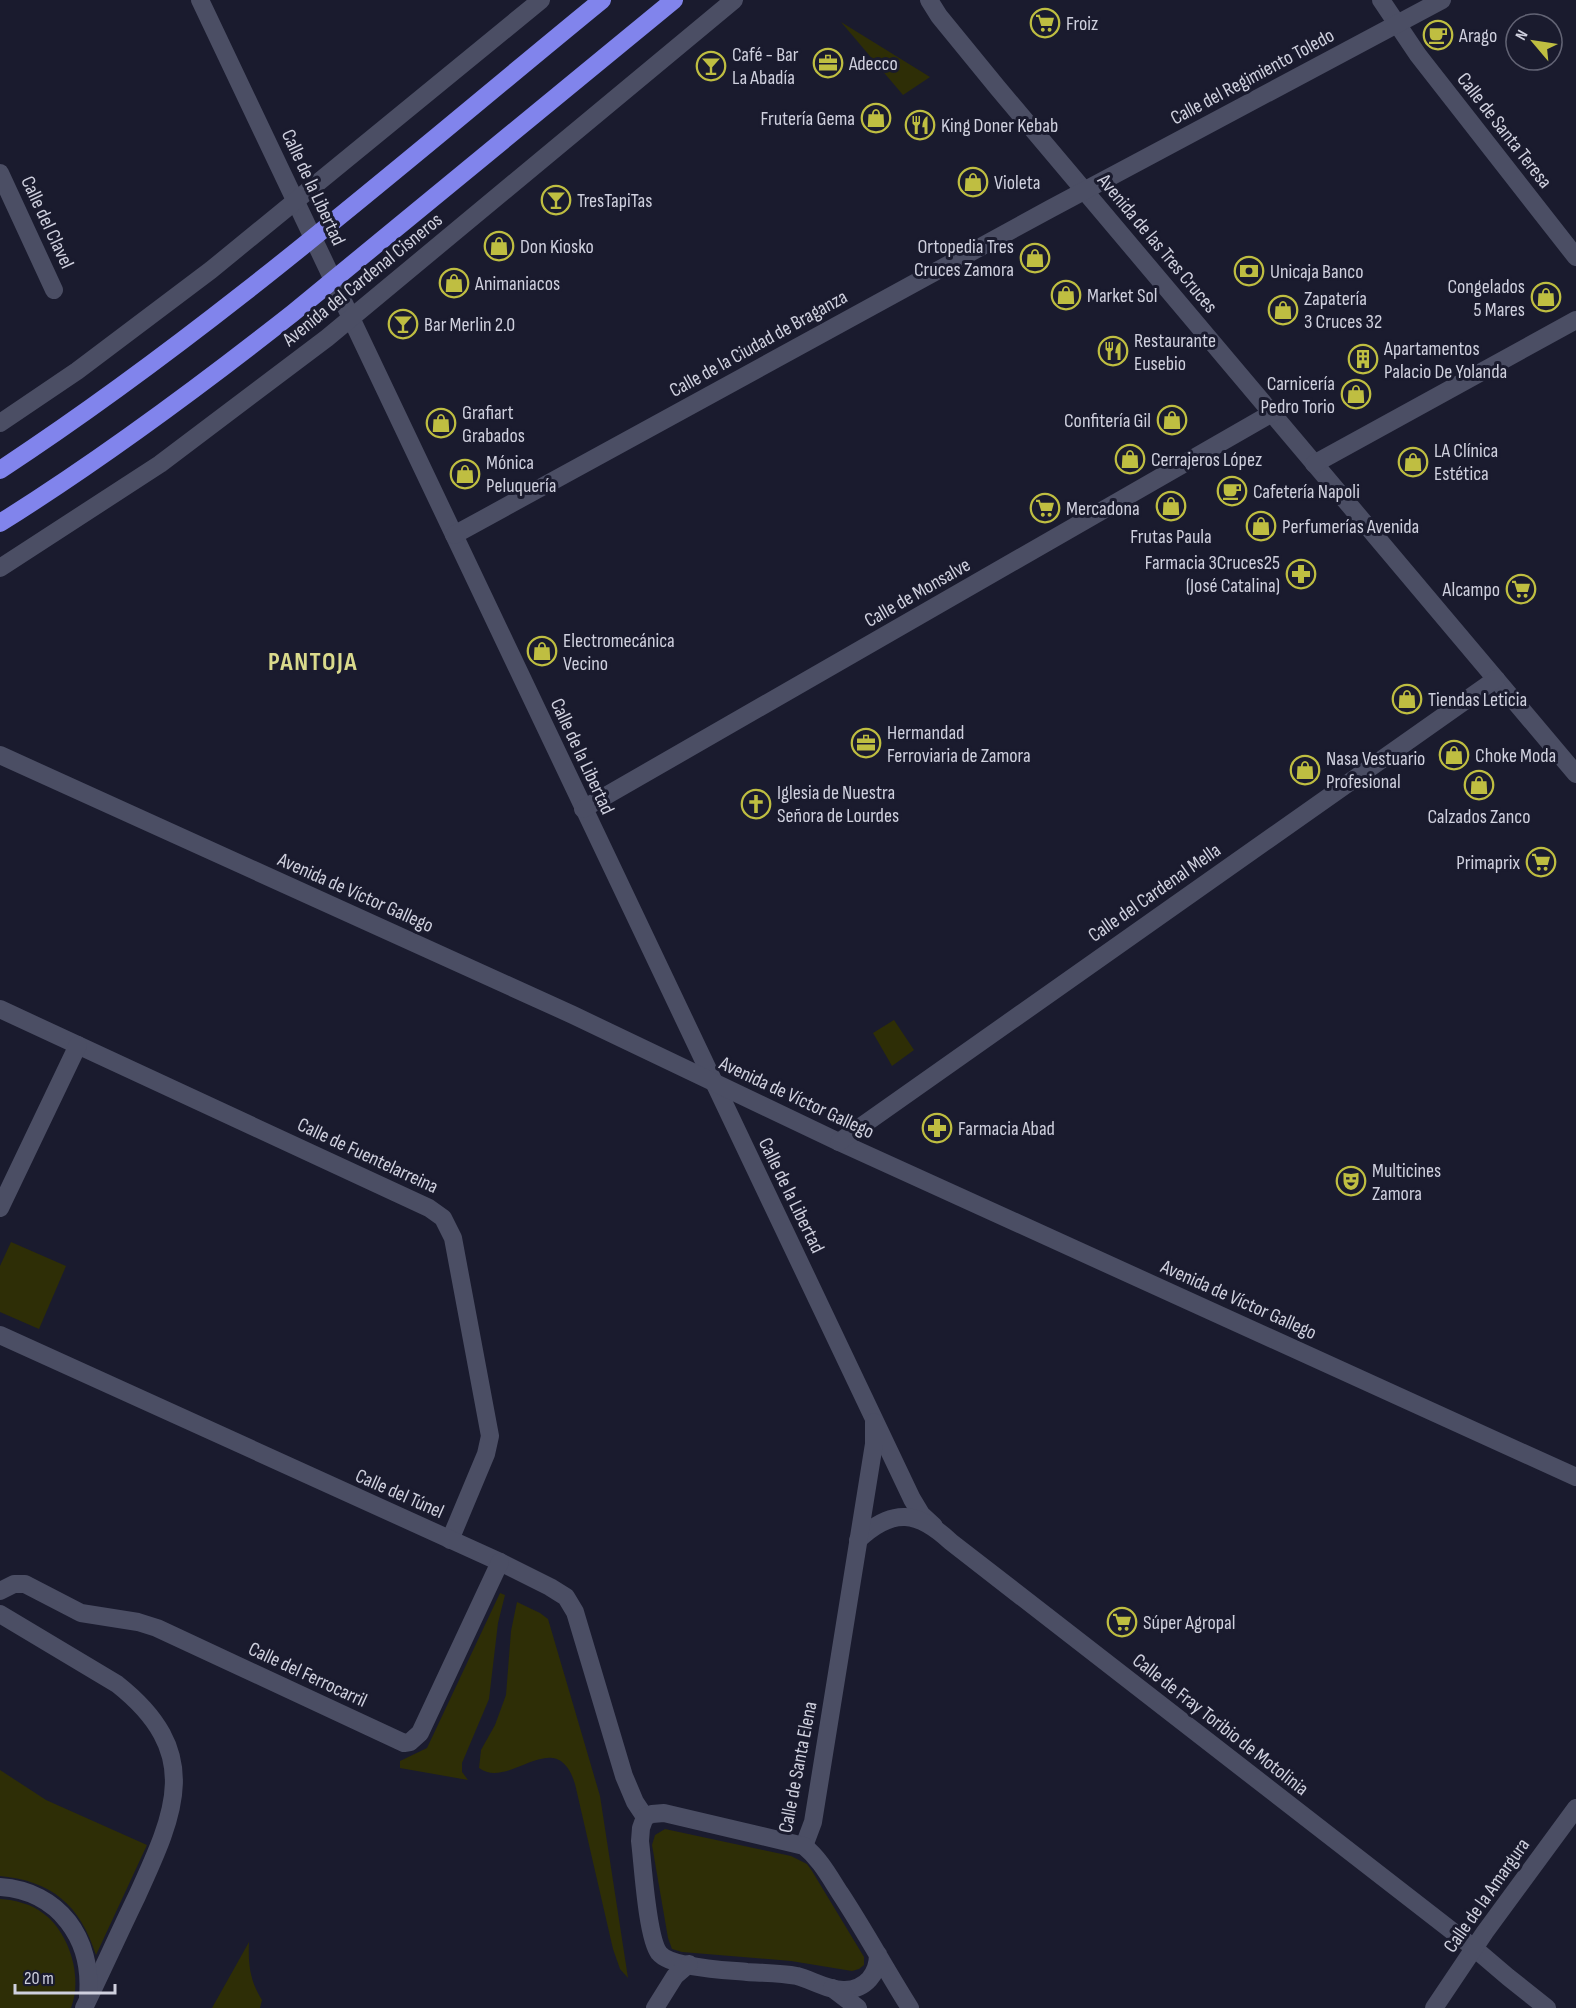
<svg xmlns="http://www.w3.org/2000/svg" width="1576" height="2008" viewBox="0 0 1576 2008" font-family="'Sofia Sans Condensed',sans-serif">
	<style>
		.green { fill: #2e2e06 }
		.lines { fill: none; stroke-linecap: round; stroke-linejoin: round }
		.minor { stroke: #4b4e64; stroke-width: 18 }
		.highway { stroke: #8184ec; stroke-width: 18 }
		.labels { text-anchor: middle; stroke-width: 6; stroke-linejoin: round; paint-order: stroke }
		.poi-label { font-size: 20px; fill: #cfd0de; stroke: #1a1b2e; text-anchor: start }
		.street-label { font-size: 20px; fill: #cfd0de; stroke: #1a1b2e }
		.district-label { font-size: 26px; font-weight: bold; letter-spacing: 1.5px; fill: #dada8c; stroke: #1a1b2e }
	</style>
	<rect width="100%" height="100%" fill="#1a1b2e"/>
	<g class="green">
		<path d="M 841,22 L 930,77 L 903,95 Z"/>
		<path d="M 894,1020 L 914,1050 L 892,1066 L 873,1033 Z"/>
		<path d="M 11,1242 L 66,1266 L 39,1329 L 0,1312 L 0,1266 Z"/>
		<path d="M 500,1593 L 505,1595 L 498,1623 L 489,1699 L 462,1763 L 462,1772 L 468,1780 L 400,1768 L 400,1761 L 427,1748 Z"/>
		<path d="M 517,1602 L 540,1613 L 548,1619 L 600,1796 L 628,1978 L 620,1969 L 613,1949 L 575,1784 C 556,1723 510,1791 479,1768 L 481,1750 L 495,1725 L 506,1695 L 511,1631 Z"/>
		<path d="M 0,1770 L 46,1800 L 147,1845 L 96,1955 C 80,1905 52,1881 0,1876 Z"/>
		<path d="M 665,1829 L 791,1856 L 807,1864 L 812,1871 L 864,1957 L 864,1965 L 859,1969 L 852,1971 L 791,1961 L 682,1952 L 672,1949 L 668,1938 L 652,1845 L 655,1835 Z"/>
		<path d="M 0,1899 C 15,1900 32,1904 44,1914 C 70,1933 83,1979 71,2008 L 0,2008 Z"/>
		<path d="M 249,1942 C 248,1964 250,1981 262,2000 L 260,2008 L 212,2008 Z"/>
	</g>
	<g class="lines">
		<g class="minor">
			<path d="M 200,0 L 912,1499 L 921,1514 L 934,1526"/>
			<path d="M 929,0 L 939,16 L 997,87 L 1576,774"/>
			<path d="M 1381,0 L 1418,55 L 1576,257"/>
			<path d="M 0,173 L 54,290"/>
			<path d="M 0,423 L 77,371 L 211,270 L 541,0"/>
			<path d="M 1314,464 L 1576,320"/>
			<path d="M 454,535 L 1050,209 L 1442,0"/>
			<path d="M 0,568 L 160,464 L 327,338 L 734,0"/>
			<path d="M 0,755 L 573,1015 L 839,1142 L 1576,1477"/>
			<path d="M 583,809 L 1272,413"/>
			<path d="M 0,1009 L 429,1208 L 443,1218 L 453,1238 L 490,1436 L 486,1454 L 450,1540"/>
			<path d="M 839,1142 L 1496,679"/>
			<path d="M 0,1208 L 78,1045"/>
			<path d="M 0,1335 L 500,1562 L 550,1587 L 566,1597 L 575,1612 L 624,1776 L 635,1802 L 645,1817"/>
			<path d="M 858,1540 C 893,1507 918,1511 951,1542 L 1474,1948 L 1508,1977 L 1547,2008"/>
			<path d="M 0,1591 L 14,1584 L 25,1584 L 81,1613 L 138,1622 L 157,1628 L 404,1743 L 410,1742 L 420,1733 L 500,1562"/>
			<path d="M 0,1614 L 117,1684 C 203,1752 176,1811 137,1896 C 119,1933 102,1971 84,2008"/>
			<path d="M 804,1846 L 813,1822 L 874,1444 L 874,1422"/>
			<path d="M 0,1887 C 59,1891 93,1939 88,1996"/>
			<path d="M 878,1954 C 878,1974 866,1989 845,1990 C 829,1991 812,1980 797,1976 C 781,1973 763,1973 747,1972 C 727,1970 671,1968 659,1953 C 647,1937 643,1865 640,1841 L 641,1828 L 645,1817 L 652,1814 L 664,1813 L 804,1846 C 820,1859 829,1876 840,1893 C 865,1931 886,1970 910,2008"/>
			<path d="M 832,1988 L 858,2008"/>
			<path d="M 655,2008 L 675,1976 L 689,1964"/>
			<path d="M 1434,2008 L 1485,1932 L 1576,1808"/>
		</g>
		<g class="highway">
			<path d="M 0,470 C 213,330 405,161 602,0"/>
			<path d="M 0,523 C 102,459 199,387 293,313 L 674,0"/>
		</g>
	</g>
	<defs>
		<g id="supermarket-ring" transform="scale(1.5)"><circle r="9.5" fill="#1a1b2e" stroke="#bfbe41" stroke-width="1.5"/><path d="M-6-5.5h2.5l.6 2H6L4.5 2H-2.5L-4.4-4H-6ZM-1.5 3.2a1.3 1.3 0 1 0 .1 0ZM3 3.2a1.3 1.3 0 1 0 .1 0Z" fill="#bfbe41"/></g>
		<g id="cafe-ring" transform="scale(1.5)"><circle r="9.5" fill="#1a1b2e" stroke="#bfbe41" stroke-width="1.5"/><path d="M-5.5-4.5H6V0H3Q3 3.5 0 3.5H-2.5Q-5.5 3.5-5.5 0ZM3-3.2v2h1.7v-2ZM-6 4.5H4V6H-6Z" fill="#bfbe41"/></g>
		<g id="office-ring" transform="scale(1.5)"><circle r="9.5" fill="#1a1b2e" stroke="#bfbe41" stroke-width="1.5"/><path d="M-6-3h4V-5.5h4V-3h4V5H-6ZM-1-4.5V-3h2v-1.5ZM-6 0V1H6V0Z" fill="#bfbe41"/></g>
		<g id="bar-ring" transform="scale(1.5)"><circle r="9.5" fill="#1a1b2e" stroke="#bfbe41" stroke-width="1.5"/><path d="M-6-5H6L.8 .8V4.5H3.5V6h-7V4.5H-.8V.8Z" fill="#bfbe41"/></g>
		<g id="shop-ring" transform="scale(1.5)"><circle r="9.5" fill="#1a1b2e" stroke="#bfbe41" stroke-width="1.5"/><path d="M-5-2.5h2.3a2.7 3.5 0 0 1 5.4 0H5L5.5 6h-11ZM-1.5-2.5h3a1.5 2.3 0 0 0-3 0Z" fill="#bfbe41"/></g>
		<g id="restaurant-ring" transform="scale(1.5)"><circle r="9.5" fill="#1a1b2e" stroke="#bfbe41" stroke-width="1.5"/><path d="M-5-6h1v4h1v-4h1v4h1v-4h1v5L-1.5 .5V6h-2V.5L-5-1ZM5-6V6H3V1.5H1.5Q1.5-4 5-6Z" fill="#bfbe41"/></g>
		<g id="bank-ring" transform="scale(1.5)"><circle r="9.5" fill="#1a1b2e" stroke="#bfbe41" stroke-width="1.5"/><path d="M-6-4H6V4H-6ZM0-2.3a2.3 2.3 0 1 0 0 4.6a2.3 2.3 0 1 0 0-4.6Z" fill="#bfbe41"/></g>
		<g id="building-ring" transform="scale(1.5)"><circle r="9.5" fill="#1a1b2e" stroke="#bfbe41" stroke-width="1.5"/><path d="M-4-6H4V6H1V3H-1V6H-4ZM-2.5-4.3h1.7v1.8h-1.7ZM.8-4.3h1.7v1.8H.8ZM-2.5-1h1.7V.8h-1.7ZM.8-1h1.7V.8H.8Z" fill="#bfbe41"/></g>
		<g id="pharmacy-ring" transform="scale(1.5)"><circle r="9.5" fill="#1a1b2e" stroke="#bfbe41" stroke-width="1.5"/><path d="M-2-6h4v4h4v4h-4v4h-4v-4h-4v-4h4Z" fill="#bfbe41"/></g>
		<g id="church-ring" transform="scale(1.5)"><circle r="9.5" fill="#1a1b2e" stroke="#bfbe41" stroke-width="1.5"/><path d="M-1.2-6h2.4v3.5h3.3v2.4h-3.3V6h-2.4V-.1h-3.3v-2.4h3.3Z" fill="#bfbe41"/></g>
		<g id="theatre-ring" transform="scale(1.5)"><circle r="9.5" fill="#1a1b2e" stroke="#bfbe41" stroke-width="1.5"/><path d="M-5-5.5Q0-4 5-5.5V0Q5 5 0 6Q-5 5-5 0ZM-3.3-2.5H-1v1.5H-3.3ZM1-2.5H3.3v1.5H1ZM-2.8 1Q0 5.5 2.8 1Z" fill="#bfbe41"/></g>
	</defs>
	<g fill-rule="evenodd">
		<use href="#supermarket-ring" x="1045" y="23"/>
		<use href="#cafe-ring" x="1438" y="35"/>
		<use href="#office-ring" x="828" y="63"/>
		<use href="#bar-ring" x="711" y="66"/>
		<use href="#shop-ring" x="876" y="118"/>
		<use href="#restaurant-ring" x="920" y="125"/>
		<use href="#shop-ring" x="973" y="182"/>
		<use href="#bar-ring" x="556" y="200"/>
		<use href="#shop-ring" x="499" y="246"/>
		<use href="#shop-ring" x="1035" y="258"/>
		<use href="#bank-ring" x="1249" y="271"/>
		<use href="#shop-ring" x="454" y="283"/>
		<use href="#shop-ring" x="1066" y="295"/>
		<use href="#shop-ring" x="1546" y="297"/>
		<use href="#shop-ring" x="1283" y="310"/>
		<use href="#bar-ring" x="403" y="324"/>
		<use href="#restaurant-ring" x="1113" y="351"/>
		<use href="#building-ring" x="1363" y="359"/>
		<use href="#shop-ring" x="1356" y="394"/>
		<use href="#shop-ring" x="1172" y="420"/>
		<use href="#shop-ring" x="441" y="423"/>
		<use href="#shop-ring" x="1130" y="459"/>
		<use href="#shop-ring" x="1413" y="462"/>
		<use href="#shop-ring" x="465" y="474"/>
		<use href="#cafe-ring" x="1232" y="491"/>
		<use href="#shop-ring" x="1171" y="506"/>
		<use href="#supermarket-ring" x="1045" y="508"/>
		<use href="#shop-ring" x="1261" y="526"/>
		<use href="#pharmacy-ring" x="1301" y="574"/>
		<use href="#supermarket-ring" x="1521" y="589"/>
		<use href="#shop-ring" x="542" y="651"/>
		<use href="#shop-ring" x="1407" y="699"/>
		<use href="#office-ring" x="866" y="743"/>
		<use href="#shop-ring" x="1454" y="755"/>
		<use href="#shop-ring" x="1305" y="770"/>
		<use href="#shop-ring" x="1479" y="785"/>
		<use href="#church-ring" x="756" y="804"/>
		<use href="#supermarket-ring" x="1541" y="862"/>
		<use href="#pharmacy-ring" x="937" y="1128"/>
		<use href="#theatre-ring" x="1351" y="1181"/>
		<use href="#supermarket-ring" x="1122" y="1622"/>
	</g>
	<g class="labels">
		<g class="poi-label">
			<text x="1066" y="30">Froiz</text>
			<text x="1459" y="42">Arago</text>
			<text x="732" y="61">Café - Bar<tspan x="732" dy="23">La Abadía</tspan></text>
			<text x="849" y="70">Adecco</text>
			<text x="855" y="125" text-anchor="end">Frutería Gema</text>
			<text x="941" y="132">King Doner Kebab</text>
			<text x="994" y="189">Violeta</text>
			<text x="577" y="207">TresTapiTas</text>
			<text x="520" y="253">Don Kiosko</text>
			<text x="1014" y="253" text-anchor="end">Ortopedia Tres<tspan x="1014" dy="23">Cruces Zamora</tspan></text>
			<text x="1270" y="278">Unicaja Banco</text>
			<text x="475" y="290">Animaniacos</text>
			<text x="1525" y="293" text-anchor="end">Congelados<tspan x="1525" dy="23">5 Mares</tspan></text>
			<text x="1087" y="302">Market Sol</text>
			<text x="1304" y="305">Zapatería<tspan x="1304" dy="23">3 Cruces 32</tspan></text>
			<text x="424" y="331">Bar Merlin 2.0</text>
			<text x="1134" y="347">Restaurante<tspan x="1134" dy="23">Eusebio</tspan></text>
			<text x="1384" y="355">Apartamentos<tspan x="1384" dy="23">Palacio De Yolanda</tspan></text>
			<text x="1335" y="390" text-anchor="end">Carnicería<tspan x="1335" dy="23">Pedro Torio</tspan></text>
			<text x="462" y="419">Grafiart<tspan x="462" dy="23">Grabados</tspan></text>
			<text x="1151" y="427" text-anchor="end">Confitería Gil</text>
			<text x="1434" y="457">LA Clínica<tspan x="1434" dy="23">Estética</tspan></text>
			<text x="1151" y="466">Cerrajeros López</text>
			<text x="486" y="469">Mónica<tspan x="486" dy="23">Peluquería</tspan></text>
			<text x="1253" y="498">Cafetería Napoli</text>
			<text x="1066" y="515">Mercadona</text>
			<text x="1282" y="533">Perfumerías Avenida</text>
			<text x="1171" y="543" text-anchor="middle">Frutas Paula</text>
			<text x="1280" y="569" text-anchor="end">Farmacia 3Cruces25<tspan x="1280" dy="23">(José Catalina)</tspan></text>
			<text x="1500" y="596" text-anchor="end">Alcampo</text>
			<text x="563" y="647">Electromecánica<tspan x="563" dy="23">Vecino</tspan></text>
			<text x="1428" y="706">Tiendas Leticia</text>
			<text x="887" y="739">Hermandad<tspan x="887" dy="23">Ferroviaria de Zamora</tspan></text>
			<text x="1475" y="762">Choke Moda</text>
			<text x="1326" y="765">Nasa Vestuario<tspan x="1326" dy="23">Profesional</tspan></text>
			<text x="777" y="799">Iglesia de Nuestra<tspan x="777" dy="23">Señora de Lourdes</tspan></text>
			<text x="1479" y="823" text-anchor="middle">Calzados Zanco</text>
			<text x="1520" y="869" text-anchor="end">Primaprix</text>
			<text x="958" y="1135">Farmacia Abad</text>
			<text x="1372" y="1177">Multicines<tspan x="1372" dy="23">Zamora</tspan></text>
			<text x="1143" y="1629">Súper Agropal</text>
		</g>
		<g class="street-label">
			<text transform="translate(1252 76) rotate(-28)" y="7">Calle del Regimiento Toledo</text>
			<text transform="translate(1505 130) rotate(52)" y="7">Calle de Santa Teresa</text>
			<text transform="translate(314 187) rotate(65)" y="7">Calle de la Libertad</text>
			<text transform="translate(48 222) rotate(65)" y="7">Calle del Clavel</text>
			<text transform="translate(1158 243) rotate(50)" y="7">Avenida de las Tres Cruces</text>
			<text transform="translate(362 279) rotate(-39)" y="7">Avenida del Cardenal Cisneros</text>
			<text transform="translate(758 343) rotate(-29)" y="7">Calle de la Ciudad de Braganza</text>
			<text transform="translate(917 592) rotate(-30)" y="7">Calle de Monsalve</text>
			<text transform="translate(583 756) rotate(65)" y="7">Calle de la Libertad</text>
			<text transform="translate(356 892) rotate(24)" y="7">Avenida de Víctor Gallego</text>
			<text transform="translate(1154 892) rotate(-35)" y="7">Calle del Cardenal Mella</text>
			<text transform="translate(797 1097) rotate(25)" y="7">Avenida de Víctor Gallego</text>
			<text transform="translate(368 1155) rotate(25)" y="7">Calle de Fuentelarreina</text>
			<text transform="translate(792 1195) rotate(64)" y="7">Calle de la Libertad</text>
			<text transform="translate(1239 1299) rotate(24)" y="7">Avenida de Víctor Gallego</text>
			<text transform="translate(400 1493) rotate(24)" y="7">Calle del Túnel</text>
			<text transform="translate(308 1674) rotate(25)" y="7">Calle del Ferrocarril</text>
			<text transform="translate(1221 1724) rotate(38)" y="7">Calle de Fray Toribio de Motolinia</text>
			<text transform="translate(797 1767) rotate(-79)" y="7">Calle de Santa Elena</text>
			<text transform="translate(1486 1895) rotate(-55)" y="7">Calle de la Amargura</text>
		</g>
		<g class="district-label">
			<text x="313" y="670">PANTOJA</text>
		</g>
	</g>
	<g transform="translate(1534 42) rotate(299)"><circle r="28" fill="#1a1b2e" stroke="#626374" stroke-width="1.5"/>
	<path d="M0-4.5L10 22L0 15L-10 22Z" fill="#bfbe41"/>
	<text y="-9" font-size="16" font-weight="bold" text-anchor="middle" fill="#cfd0de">N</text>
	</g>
	<path d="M15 1984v9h100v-9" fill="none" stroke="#cfd0de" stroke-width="3"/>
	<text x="24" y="1984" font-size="18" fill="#cfd0de" stroke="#1a1b2e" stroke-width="4.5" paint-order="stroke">20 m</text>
</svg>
